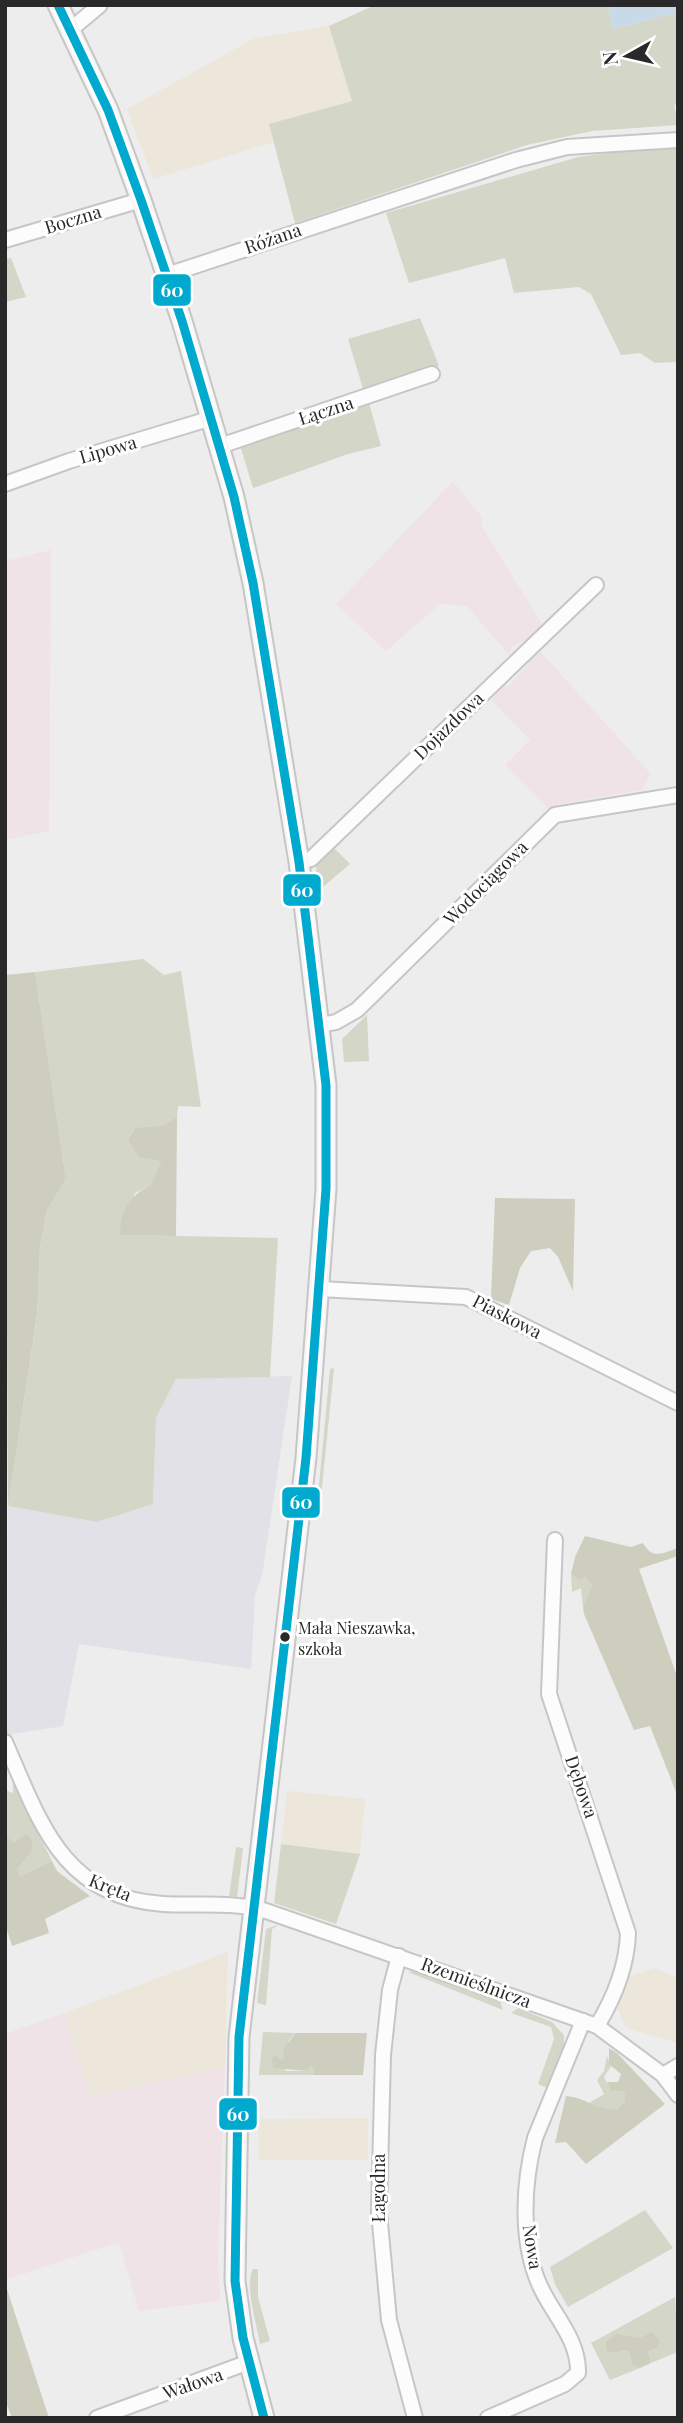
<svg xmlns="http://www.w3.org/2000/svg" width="683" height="2423" viewBox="0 0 683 2423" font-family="'Playfair Display',serif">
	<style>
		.commercial { fill: #ede6db }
		.industrial { fill: #f0e3e8 }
		.built { fill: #e1e1e7 }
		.green { fill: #d4d6c7 }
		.forest { fill: #cdcebe }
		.water { fill: #c8d9e8 }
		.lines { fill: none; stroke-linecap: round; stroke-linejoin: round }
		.street-casing { stroke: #c6c6c7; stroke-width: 18 }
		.secondary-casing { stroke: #c6c6c7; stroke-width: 23 }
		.street { stroke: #fcfcfc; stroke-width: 14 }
		.secondary { stroke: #f8f5f6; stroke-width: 19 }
		.bus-1-casing { stroke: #fff; stroke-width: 14 }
		.bus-1 { stroke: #00a9ce; stroke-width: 9 }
		.bus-dot { fill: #29292a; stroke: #fff; stroke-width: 2.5 }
		.labels { text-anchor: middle; stroke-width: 6; stroke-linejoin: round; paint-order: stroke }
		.bus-label { font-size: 16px; fill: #29292a; stroke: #fff; text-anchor: start }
		.street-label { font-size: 18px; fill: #29292a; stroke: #fff }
		.line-badge { stroke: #fff; stroke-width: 2.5 }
		.badge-label { font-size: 19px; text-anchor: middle; font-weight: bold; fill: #fff }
	</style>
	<rect width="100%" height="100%" fill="#ededed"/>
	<g class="commercial">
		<path d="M 329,26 L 352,101 L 270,124 L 274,142 L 153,179 L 127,109 L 253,39 Z"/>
		<path d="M 287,1791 L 365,1799 L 360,1854 L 281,1844 Z"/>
		<path d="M 228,1952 L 225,2067 L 91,2097 L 64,2013 Z"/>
		<path d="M 654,1968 L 678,1978 L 678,2043 L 626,2028 L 617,2008 L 628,1977 Z"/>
		<path d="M 368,2118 L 368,2160 L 259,2160 L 258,2119 Z"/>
	</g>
	<g class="industrial">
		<path d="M 453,481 L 482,517 L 482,527 L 543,625 L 533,637 L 512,646 L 509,655 L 467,606 L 440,604 L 386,651 L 336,604 Z"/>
		<path d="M 51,550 L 49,831 L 5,840 L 5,561 Z"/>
		<path d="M 540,651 L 651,774 L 642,790 L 559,804 L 550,810 L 505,765 L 530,740 L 492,701 L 498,688 L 509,685 Z"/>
		<path d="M 64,2013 L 91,2097 L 225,2067 L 218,2255 L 220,2301 L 139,2311 L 119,2242 L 5,2280 L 5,2034 Z"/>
	</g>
	<path class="built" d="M 292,1376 L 262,1576 L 255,1595 L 251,1669 L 79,1644 L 63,1726 L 7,1735 L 8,1506 L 97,1522 L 153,1504 L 156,1418 L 176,1379 Z"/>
	<g class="green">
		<path d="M 375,5 L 608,5 L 613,29 L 678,12 L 678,104 L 674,105 L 678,125 L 592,131 L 527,145 L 295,223 L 269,124 L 352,101 L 329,26 Z"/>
		<path d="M 678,144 L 678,362 L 655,363 L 640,353 L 621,355 L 591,294 L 579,287 L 514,293 L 505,258 L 409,283 L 386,213 L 578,157 Z"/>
		<path d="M 11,258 L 26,297 L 5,302 L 5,259 Z"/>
		<path d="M 420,318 L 439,366 L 364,392 L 348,339 Z"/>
		<path d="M 369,403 L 381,446 L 348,454 L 253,488 L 240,445 Z"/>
		<path d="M 332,846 L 350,864 L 318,891 L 316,866 Z"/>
		<path d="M 143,959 L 164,975 L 181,971 L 201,1107 L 178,1106 L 177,1117 L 161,1126 L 134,1129 L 128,1140 L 161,1161 L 151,1185 L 135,1193 L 120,1235 L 278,1238 L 270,1377 L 176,1379 L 156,1418 L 153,1504 L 97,1522 L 8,1506 L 37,1316 L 40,1247 L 47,1210 L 66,1179 L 35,972 Z"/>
		<path d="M 367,1015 L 369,1061 L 344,1062 L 342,1039 Z"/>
		<path d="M 334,1368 L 320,1507 L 317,1506 L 330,1369 Z"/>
		<path d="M 571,1574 L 579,1580 L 586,1578 L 592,1585 L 583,1607 L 581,1588 L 572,1592 Z"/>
		<path d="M 13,1783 L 52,1861 L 20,1876 L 16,1870 L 33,1850 L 22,1839 L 14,1843 L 5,1834 L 5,1790 L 13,1793 Z"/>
		<path d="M 281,1844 L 360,1854 L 336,1924 L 274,1903 Z"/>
		<path d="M 236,1847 L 243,1848 L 237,1897 L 229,1896 Z"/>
		<path d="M 280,1924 L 272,1929 L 266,2005 L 257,2003 L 266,1929 Z"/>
		<path d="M 416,1971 L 500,2001 L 503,2010 L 408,1972 Z"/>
		<path d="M 518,2008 L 552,2022 L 564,2035 L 564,2047 L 547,2088 L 538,2084 L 554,2039 L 551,2027 L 511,2013 Z"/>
		<path d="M 263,2032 L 296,2033 L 289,2040 L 284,2059 L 280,2061 L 286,2071 L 307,2071 L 311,2066 L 314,2068 L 313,2075 L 259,2075 Z"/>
		<path d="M 607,2056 L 611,2066 L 604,2077 L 611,2091 L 625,2092 L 625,2101 L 617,2110 L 599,2110 L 589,2103 L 604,2094 L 597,2080 L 604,2071 Z"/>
		<path d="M 645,2210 L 673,2248 L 568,2307 L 555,2284 L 550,2267 Z"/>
		<path d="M 253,2269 L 258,2269 L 258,2297 L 270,2341 L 260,2344 C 257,2326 244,2283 253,2269 Z"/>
		<path d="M 675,2297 L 678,2352 L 651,2363 L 648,2351 L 640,2338 L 631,2338 L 616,2353 L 625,2350 L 629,2352 L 632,2365 L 640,2368 L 610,2380 L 591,2343 Z"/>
	</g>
	<g class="forest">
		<path d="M 35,972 L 66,1179 L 47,1210 L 40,1247 L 37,1315 L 8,1506 L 5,975 Z"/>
		<path d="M 177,1117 L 176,1236 L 120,1235 C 121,1209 128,1197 151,1185 L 161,1161 L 139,1157 L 128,1140 L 135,1128 L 161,1126 Z"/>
		<path d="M 495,1198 L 575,1199 L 573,1291 L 558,1257 L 550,1248 L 531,1251 L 520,1268 L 509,1305 L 491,1299 Z"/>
		<path d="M 585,1536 L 631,1547 L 643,1543 C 652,1560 663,1553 678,1548 L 678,1556 L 639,1569 L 678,1679 L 678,1797 L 650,1726 L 634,1730 L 584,1614 L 583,1607 L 592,1585 L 586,1578 L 579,1580 L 571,1574 L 575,1557 Z"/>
		<path d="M 5,1834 L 14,1843 L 26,1834 L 31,1839 L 33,1850 L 17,1869 L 20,1876 L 52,1861 L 57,1871 L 90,1896 L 45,1919 L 49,1933 L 12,1946 L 5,1923 Z"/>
		<path d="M 296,2033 L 367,2033 L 363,2075 L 313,2075 L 314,2068 L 311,2066 L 307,2071 L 274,2068 L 271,2059 L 276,2055 L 280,2060 L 284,2059 L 283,2049 Z"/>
		<path d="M 609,2048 L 617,2053 L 665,2104 L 586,2164 L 566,2142 L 555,2143 L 566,2096 C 588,2098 594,2110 617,2110 L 625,2101 L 625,2092 L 611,2091 L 607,2082 L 618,2082 L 621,2074 L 609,2064 Z"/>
		<path d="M 5,2283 L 49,2418 L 12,2418 L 5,2400 Z"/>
		<path d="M 652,2332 L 660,2341 L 658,2347 L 648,2351 L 651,2363 L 640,2368 L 632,2365 L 629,2352 L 625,2350 L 616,2353 L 607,2351 L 606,2342 L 616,2334 L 640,2338 Z"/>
	</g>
	<path class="water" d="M 608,5 L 678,5 L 678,12 L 613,29 Z"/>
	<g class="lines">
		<g class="street-casing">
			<g id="street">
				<path d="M 70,30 L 100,5"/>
				<path d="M 5,240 L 141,200"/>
				<path d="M 167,275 L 516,160 L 567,147 L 678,140"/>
				<path d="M 220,446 L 432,374"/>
				<path d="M 5,484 L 69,461 L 212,418"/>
				<path d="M 299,862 L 311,859 L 596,585"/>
				<path d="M 321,1025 L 336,1022 L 357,1010 L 555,815 L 678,795"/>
				<path d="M 320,1289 L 466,1297 L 678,1403"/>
				<path d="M 555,1540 L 549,1694 L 628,1933 C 627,1967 614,1998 597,2026"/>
				<path d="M 5,1742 C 40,1822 62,1897 163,1904 C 197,1906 232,1901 266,1911 L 597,2026 L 663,2075 L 678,2095"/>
				<path d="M 399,1956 L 390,1990 L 383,2055 L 379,2212 L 389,2320 L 415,2418"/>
				<path d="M 663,2075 L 678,2066"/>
				<path d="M 97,2418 L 249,2362"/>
				<path d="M 488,2418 L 565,2384 L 578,2373 C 579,2339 553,2315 540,2286 C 520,2242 523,2184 535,2138 L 583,2021"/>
			</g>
		</g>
		<g class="secondary-casing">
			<path id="secondary" d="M 58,5 L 108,110 L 141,200 L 182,321 L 234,497 L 253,583 L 299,862 L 326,1085 L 326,1189 L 306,1458 L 239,2037 L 235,2281 L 243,2338 L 264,2418"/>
		</g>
		<use href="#street" class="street"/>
		<use href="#secondary" class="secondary"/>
		<g class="bus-1-casing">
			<path id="bus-1" d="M 58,5 L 108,110 L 141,200 L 182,321 L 234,497 L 253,583 L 299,862 L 326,1085 L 326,1189 L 306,1458 L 239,2037 L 235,2281 L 243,2338 L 264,2418"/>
		</g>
		<use href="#bus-1" class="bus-1"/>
	</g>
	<circle class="bus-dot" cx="285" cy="1637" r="6"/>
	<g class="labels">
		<g class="bus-label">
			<text x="298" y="1634">Mała Nieszawka,<tspan x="298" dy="21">szkoła</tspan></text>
		</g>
		<g class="street-label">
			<text transform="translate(73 220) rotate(-17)" y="6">Boczna</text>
			<text transform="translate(273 239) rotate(-19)" y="6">Różana</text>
			<text transform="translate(326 411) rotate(-18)" y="6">Łączna</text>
			<text transform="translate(108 450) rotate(-16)" y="6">Lipowa</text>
			<text transform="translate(449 726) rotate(-44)" y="6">Dojazdowa</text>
			<text transform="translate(486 883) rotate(-45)" y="6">Wodociągowa</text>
			<text transform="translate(507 1317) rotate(27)" y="6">Piaskowa</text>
			<text transform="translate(581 1787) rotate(71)" y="6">Dębowa</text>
			<text transform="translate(110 1888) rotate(22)" y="6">Kręta</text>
			<text transform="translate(476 1983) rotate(20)" y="6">Rzemieślnicza</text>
			<text transform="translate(379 2188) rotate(-90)" y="6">Łagodna</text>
			<text transform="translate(532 2247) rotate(81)" y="6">Nowa</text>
			<text transform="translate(193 2384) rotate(-19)" y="6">Wałowa</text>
		</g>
	</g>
	<g class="line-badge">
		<rect x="152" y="273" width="40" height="34" rx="7" fill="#00a9ce"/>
		<rect x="282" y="873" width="40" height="34" rx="7" fill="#00a9ce"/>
		<rect x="281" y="1486" width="40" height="33" rx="7" fill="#00a9ce"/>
		<rect x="218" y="2097" width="40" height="34" rx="7" fill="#00a9ce"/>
	</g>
	<g class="badge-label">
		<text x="172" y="297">60</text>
		<text x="302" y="897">60</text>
		<text x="301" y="1509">60</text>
		<text x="238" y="2121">60</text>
	</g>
	<rect width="683" height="2423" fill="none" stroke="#29292a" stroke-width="14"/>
	<g transform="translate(627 56) rotate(262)" stroke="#ffffff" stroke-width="5" paint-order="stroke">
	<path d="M0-5L12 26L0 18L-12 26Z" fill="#29292a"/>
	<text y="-10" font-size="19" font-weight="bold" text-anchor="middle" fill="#29292a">N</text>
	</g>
</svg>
